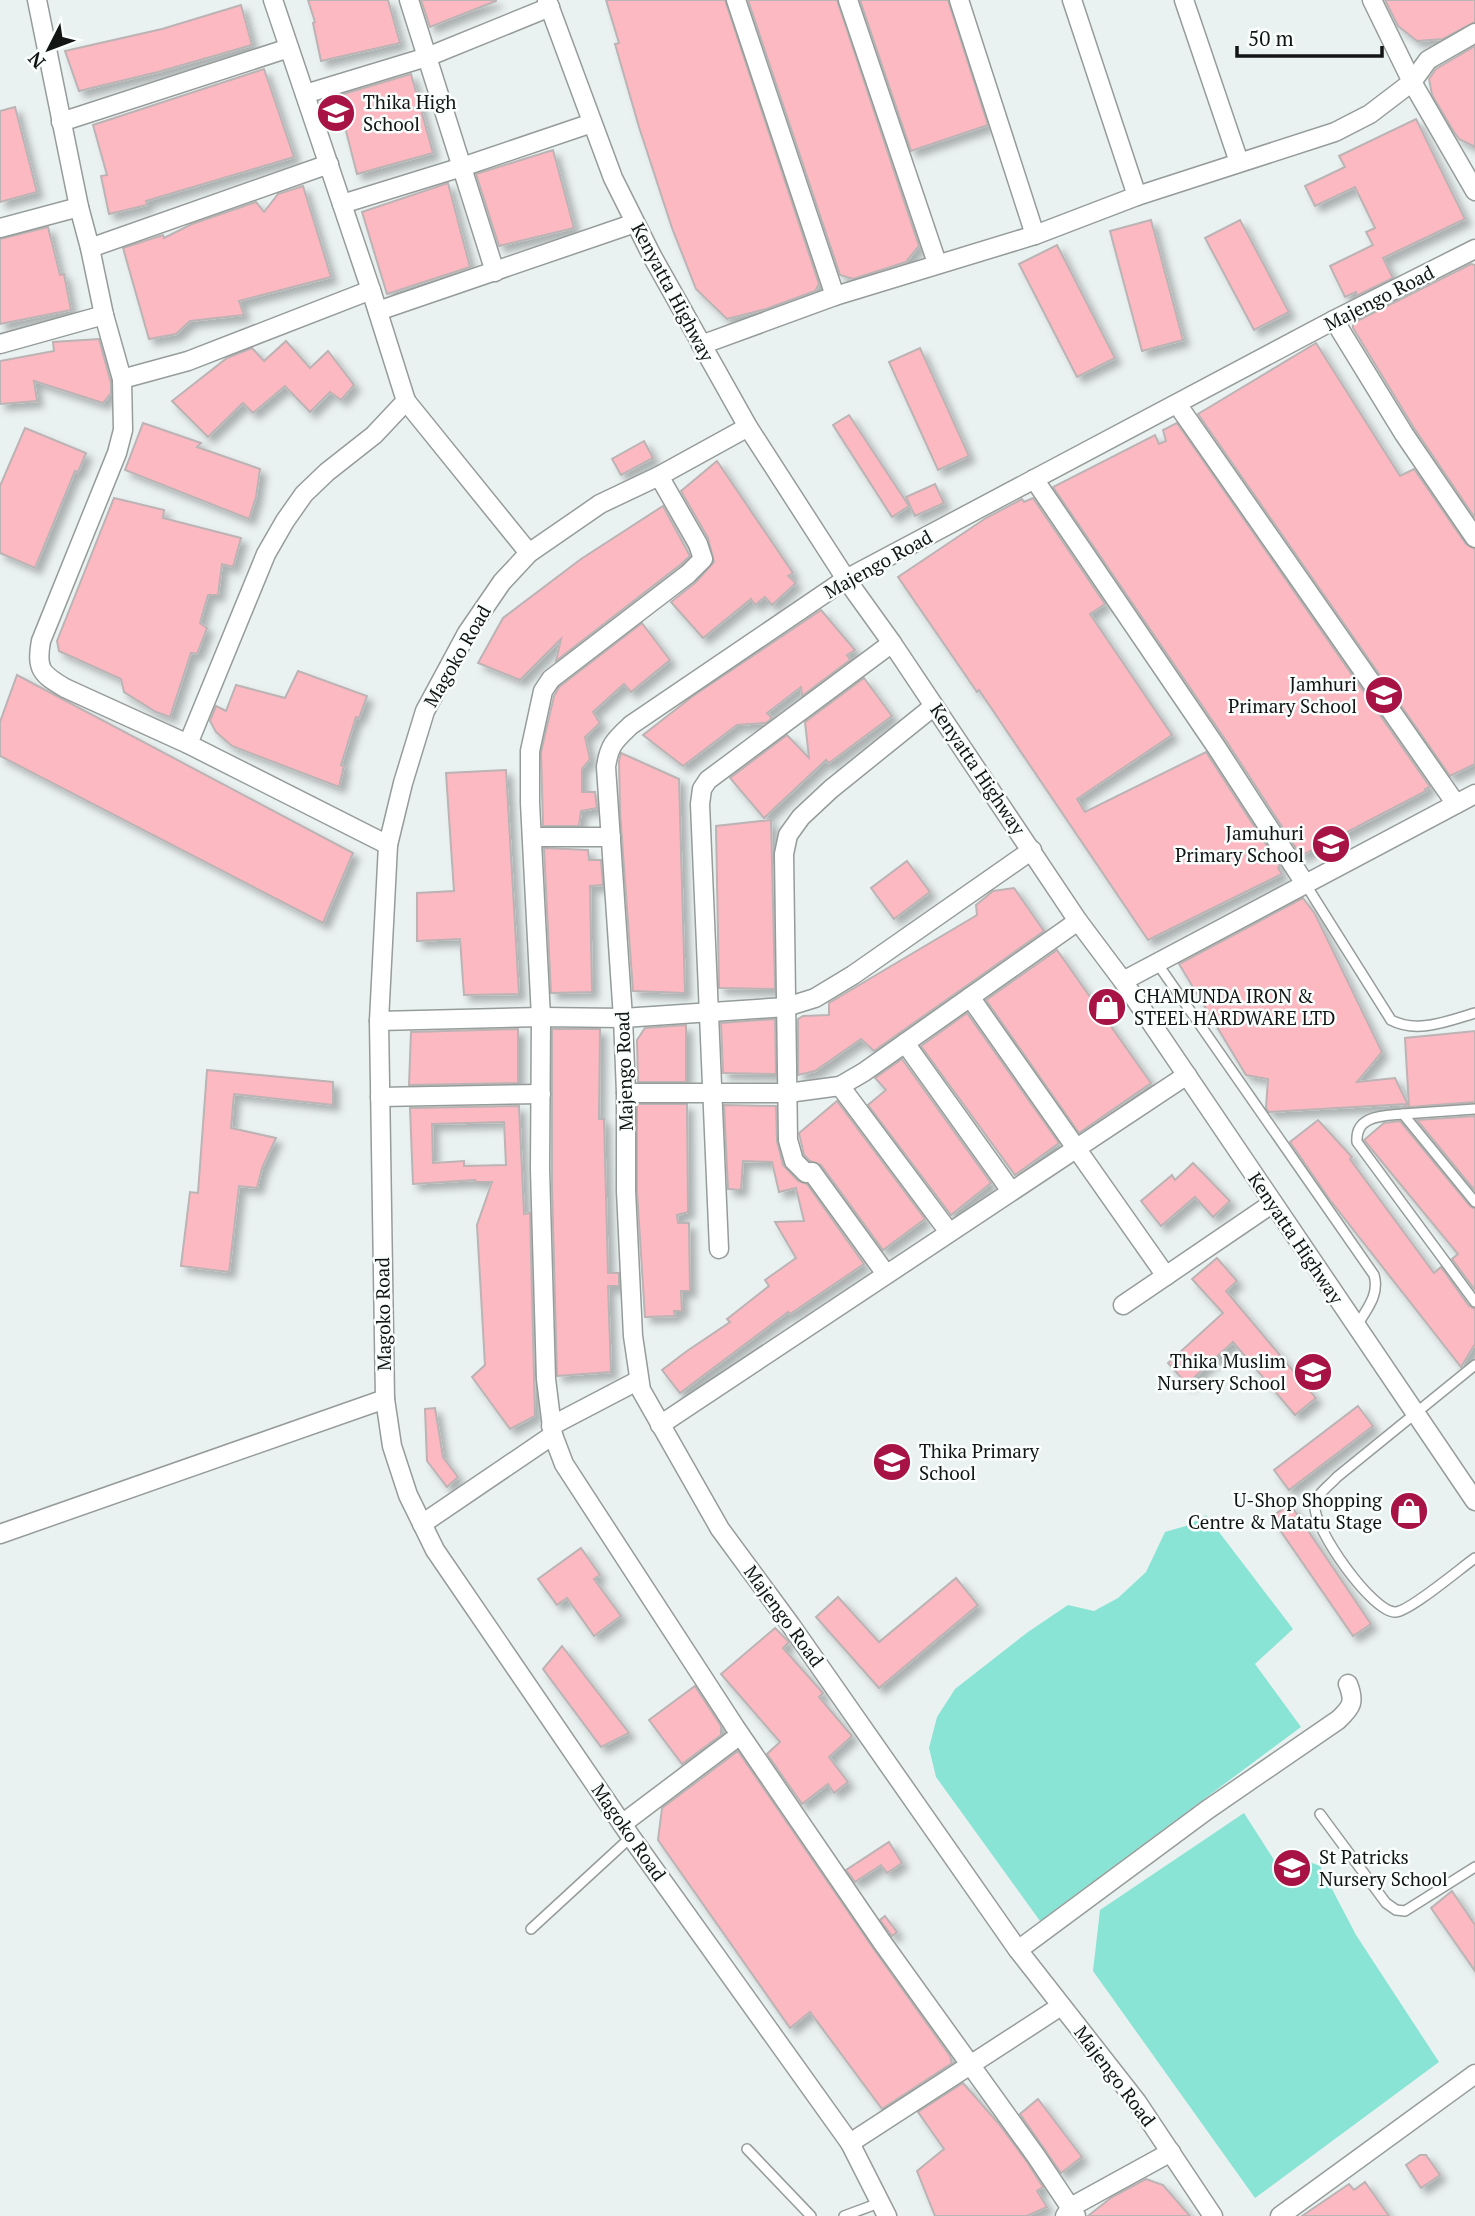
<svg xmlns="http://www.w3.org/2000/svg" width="1475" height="2216" viewBox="0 0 1475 2216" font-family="'PT Serif',serif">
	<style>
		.green { fill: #89e4d5 }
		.building { fill: #fdb9c2; stroke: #bbb3b4; stroke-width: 2; fill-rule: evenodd; filter: url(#shadow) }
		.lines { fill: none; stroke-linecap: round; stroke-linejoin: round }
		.lane-casing { stroke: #959c9a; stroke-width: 12 }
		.street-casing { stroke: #959c9a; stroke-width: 21 }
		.lane { stroke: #fff; stroke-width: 9 }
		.street { stroke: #fff; stroke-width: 18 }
		.labels { text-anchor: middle; stroke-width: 5; stroke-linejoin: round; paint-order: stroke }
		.poi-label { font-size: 19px; fill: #131515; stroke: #fafffe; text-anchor: start }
		.street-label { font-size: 19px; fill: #131515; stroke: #fafffe }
	</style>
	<defs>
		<filter id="shadow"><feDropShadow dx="6" dy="6" stdDeviation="3.5" flood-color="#0004"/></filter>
	</defs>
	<rect width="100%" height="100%" fill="#eaf2f1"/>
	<g class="green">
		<path d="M 1206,1515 L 1293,1629 L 1255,1664 L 1301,1727 L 1040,1921 L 936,1777 L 929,1748 L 937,1717 L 955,1689 L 1028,1632 L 1068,1605 L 1094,1611 L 1118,1598 L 1146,1572 L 1165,1532 L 1189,1525 Z"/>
		<path d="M 1244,1813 L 1278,1866 L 1297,1857 L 1320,1866 L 1356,1935 L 1439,2062 L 1255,2198 L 1093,1971 L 1100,1910 Z"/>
	</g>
	<g class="building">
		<path d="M 308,0 L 388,0 L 400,43 L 321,61 L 313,23 L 315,22 Z"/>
		<path d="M 421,0 L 496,0 L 496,1 L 430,27 Z"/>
		<path d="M 606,0 L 725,0 L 819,284 L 815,291 L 766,309 L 727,319 L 696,289 L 672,228 L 639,127 L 615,44 L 619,43 Z"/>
		<path d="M 748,0 L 837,0 L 919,246 L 906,262 L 853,279 L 840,275 Z"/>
		<path d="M 860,0 L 948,0 L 988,125 L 911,151 Z"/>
		<path d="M 1385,0 L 1475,0 L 1475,22 L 1443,39 L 1417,41 L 1398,26 Z"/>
		<path d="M 241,5 L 252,45 L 158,72 L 79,91 L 65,51 L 162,29 Z"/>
		<path d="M 1475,46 L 1475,147 L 1459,139 L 1454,132 L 1432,95 L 1429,79 L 1436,69 Z"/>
		<path d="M 264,69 L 294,157 L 146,201 L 147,205 L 109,214 L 101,176 L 107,175 L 93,125 Z"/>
		<path d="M 411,74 L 433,153 L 357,174 L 337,96 Z"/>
		<path d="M 15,107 L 37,192 L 0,202 L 0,111 Z"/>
		<path d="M 1416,119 L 1465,219 L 1383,258 L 1393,278 L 1356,296 L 1356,292 L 1345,297 L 1330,266 L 1373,245 L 1366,232 L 1375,228 L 1355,187 L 1315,206 L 1305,186 L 1345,167 L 1339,156 Z"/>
		<path d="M 553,150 L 574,228 L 499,246 L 476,174 Z"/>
		<path d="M 448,183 L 470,267 L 387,294 L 362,212 Z"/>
		<path d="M 303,186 L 331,277 L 239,301 L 244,315 L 190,321 L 176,334 L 149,339 L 123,248 L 163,235 L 164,238 L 192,224 L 256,202 L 264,212 L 278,194 Z"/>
		<path d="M 1151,220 L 1183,340 L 1142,351 L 1110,231 Z"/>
		<path d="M 1240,220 L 1289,312 L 1254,330 L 1205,238 Z"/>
		<path d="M 48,227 L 60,275 L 64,274 L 71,310 L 0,324 L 0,239 Z"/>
		<path d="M 1057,245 L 1115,358 L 1077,377 L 1019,264 Z"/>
		<path d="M 1471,264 L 1475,265 L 1475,518 L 1414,428 L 1353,328 L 1353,323 Z"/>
		<path d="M 99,339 L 111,383 L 111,393 L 103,403 L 34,381 L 37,401 L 0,404 L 0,361 L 54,351 L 53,342 Z"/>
		<path d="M 286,341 L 310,368 L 328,351 L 354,385 L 341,400 L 330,392 L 310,412 L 285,386 L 253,413 L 243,403 L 208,437 L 172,401 L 227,358 L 252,348 L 264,361 Z"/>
		<path d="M 1316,343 L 1400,476 L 1414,469 L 1466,544 L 1475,549 L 1475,764 L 1450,776 L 1198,414 Z"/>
		<path d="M 920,348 L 969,456 L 938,470 L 889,362 Z"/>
		<path d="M 849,415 L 909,506 L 892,517 L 833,425 Z"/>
		<path d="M 143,423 L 201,443 L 197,447 L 260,469 L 256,497 L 249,519 L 125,470 Z"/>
		<path d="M 1177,423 L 1430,787 L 1425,789 L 1426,791 L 1301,856 L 1227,742 L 1053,487 L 1155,435 L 1159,444 L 1166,441 L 1163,430 Z"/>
		<path d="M 25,428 L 86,453 L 78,472 L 75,471 L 35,568 L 0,553 L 0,486 Z"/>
		<path d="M 644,441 L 653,458 L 621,475 L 612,459 Z"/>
		<path d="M 717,461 L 793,573 L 788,576 L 796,583 L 772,605 L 765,597 L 755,605 L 751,599 L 703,638 L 671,602 L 696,582 L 714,562 L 708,538 L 681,491 Z"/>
		<path d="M 935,484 L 944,503 L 915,516 L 906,497 Z"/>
		<path d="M 114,498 L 164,510 L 163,518 L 241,538 L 233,567 L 222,564 L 218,595 L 208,595 L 200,623 L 207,628 L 197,654 L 191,653 L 170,717 L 156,712 L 124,692 L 121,679 L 59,651 L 57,641 Z"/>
		<path d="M 1033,498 L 1105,604 L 1090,614 L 1172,735 L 1077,799 L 1085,812 L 1206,752 L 1280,866 L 1278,868 L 1282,874 L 1148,940 L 979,690 L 977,692 L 898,577 L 986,518 L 1022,499 L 1024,502 Z"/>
		<path d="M 663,506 L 690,556 L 680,565 L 556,661 L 561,639 L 520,680 L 478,663 L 503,618 L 581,559 Z"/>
		<path d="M 821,610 L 855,650 L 847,655 L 850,660 L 802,696 L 801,687 L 767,713 L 772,718 L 766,723 L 737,725 L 683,766 L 643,735 L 693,696 Z"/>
		<path d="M 642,623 L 670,660 L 631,692 L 624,684 L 593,712 L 600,723 L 585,737 L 590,759 L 582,769 L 582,792 L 595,792 L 597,808 L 581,811 L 579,826 L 543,826 L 541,752 L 554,696 L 559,687 Z"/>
		<path d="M 298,671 L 367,696 L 359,718 L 356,717 L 341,765 L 344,766 L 339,787 L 232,746 L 216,732 L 210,721 L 216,706 L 226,711 L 236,685 L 285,698 Z"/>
		<path d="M 17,675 L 353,853 L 323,923 L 0,756 L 0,722 Z"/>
		<path d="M 864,678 L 892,716 L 829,763 L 826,760 L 764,818 L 730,778 L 787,735 L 809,758 L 805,722 Z"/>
		<path d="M 621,753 L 679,779 L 685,993 L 633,991 L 620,812 L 619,761 Z"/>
		<path d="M 506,770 L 519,994 L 464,995 L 460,939 L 417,941 L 417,893 L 454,891 L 446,773 Z"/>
		<path d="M 771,820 L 775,989 L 719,988 L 716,826 Z"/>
		<path d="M 544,848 L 588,850 L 589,860 L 601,860 L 603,885 L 590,886 L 592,992 L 551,993 Z"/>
		<path d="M 907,861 L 930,892 L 894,919 L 871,888 Z"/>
		<path d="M 1014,888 L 1044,931 L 874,1051 L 861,1039 L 815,1071 L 798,1075 L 798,1019 L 803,1016 L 829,1015 L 829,1003 L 977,915 L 976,905 L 993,891 Z"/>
		<path d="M 1303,898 L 1315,914 L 1382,1052 L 1357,1082 L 1395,1078 L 1409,1107 L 1403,1107 L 1407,1104 L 1269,1112 L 1266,1108 L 1268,1079 L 1246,1075 L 1179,964 Z"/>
		<path d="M 1057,950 L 1151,1083 L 1079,1133 L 986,1000 Z"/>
		<path d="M 967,1013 L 1059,1143 L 1015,1175 L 921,1046 Z"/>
		<path d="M 775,1019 L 776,1074 L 723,1073 L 721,1023 Z"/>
		<path d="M 686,1025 L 686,1082 L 638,1082 L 637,1040 L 645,1028 Z"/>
		<path d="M 518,1029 L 518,1083 L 409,1085 L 411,1032 Z"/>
		<path d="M 552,1029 L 600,1029 L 599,1119 L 604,1119 L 608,1273 L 619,1273 L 619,1286 L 608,1286 L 611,1372 L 557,1376 L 552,1185 Z"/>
		<path d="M 1475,1031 L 1475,1102 L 1409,1107 L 1405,1038 Z"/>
		<path d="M 902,1059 L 991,1183 L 951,1215 L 868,1105 L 886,1090 L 875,1078 Z"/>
		<path d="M 207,1070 L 333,1082 L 333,1105 L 234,1094 L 231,1128 L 276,1138 L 262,1168 L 257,1188 L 239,1186 L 229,1272 L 181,1266 L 190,1192 L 198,1193 Z"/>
		<path d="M 837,1101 L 925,1219 L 883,1250 L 821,1165 L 810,1161 L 804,1155 L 799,1133 Z"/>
		<path d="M 637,1104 L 687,1104 L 688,1212 L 677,1215 L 678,1223 L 689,1223 L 690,1291 L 681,1291 L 682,1311 L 674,1311 L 675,1316 L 645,1317 L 637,1191 Z"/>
		<path d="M 724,1105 L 776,1106 L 777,1141 L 783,1165 L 798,1181 L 807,1184 L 864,1264 L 790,1314 L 788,1312 L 680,1393 L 662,1370 L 687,1351 L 730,1322 L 727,1319 L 769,1286 L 765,1280 L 796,1258 L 775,1222 L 804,1221 L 796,1188 L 779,1192 L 772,1162 L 743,1161 L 741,1190 L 728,1189 Z"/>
		<path d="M 519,1106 L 524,1214 L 530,1213 L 535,1416 L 510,1429 L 472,1377 L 485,1365 L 477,1225 L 492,1182 L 476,1182 L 475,1180 L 413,1184 L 410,1108 ZM 504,1122 L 506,1165 L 464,1166 L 464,1161 L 433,1163 L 432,1124 Z"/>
		<path d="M 1475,1116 L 1475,1191 L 1417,1120 Z"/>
		<path d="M 1318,1120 L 1352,1157 L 1350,1159 L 1434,1273 L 1441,1267 L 1469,1306 L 1475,1309 L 1475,1344 L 1461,1367 L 1330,1200 L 1290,1142 Z"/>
		<path d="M 1400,1121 L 1470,1206 L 1475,1209 L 1475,1290 L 1452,1259 L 1458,1254 L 1364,1140 L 1384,1123 Z"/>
		<path d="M 1193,1163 L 1230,1201 L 1213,1217 L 1195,1197 L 1161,1226 L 1141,1201 L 1172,1175 L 1175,1180 Z"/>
		<path d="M 1217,1258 L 1237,1281 L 1226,1291 L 1316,1398 L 1295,1415 L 1233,1342 L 1187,1384 L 1168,1363 L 1223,1313 L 1192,1279 Z"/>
		<path d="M 1358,1406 L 1373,1426 L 1289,1490 L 1274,1470 Z"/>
		<path d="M 435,1408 L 443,1457 L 458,1477 L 447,1487 L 427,1461 L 425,1409 Z"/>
		<path d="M 1290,1504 L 1371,1624 L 1353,1636 L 1271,1517 Z"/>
		<path d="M 581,1548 L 600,1575 L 594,1579 L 621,1616 L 594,1636 L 567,1598 L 557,1605 L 538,1579 Z"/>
		<path d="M 956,1578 L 978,1605 L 879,1688 L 816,1617 L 838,1597 L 879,1642 Z"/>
		<path d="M 775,1628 L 789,1642 L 783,1648 L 823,1693 L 819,1697 L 852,1736 L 829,1757 L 848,1782 L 834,1793 L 828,1784 L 802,1804 L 767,1754 L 780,1742 L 721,1674 Z"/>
		<path d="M 562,1646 L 629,1733 L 601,1747 L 543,1669 Z"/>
		<path d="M 695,1686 L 721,1726 L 721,1735 L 682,1764 L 649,1720 Z"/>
		<path d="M 738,1751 L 873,1948 L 950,2056 L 952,2063 L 882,2109 L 810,2012 L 790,2028 L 658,1840 L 662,1808 Z"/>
		<path d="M 889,1842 L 902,1863 L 887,1873 L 881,1865 L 855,1882 L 846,1870 Z"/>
		<path d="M 1452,1891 L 1475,1925 L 1475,1971 L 1431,1908 Z"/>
		<path d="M 885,1916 L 897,1932 L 892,1936 L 880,1920 Z"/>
		<path d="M 963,2083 L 999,2124 L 1027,2162 L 1043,2187 L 1037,2191 L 1047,2207 L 1027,2216 L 935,2216 L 917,2171 L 944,2149 L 918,2112 Z"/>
		<path d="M 1038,2099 L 1082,2157 L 1061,2173 L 1020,2114 Z"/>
		<path d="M 1420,2155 L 1426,2155 L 1440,2175 L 1421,2188 L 1406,2165 Z"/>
		<path d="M 1146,2179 L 1163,2185 L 1190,2216 L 1088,2216 L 1112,2197 Z"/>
		<path d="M 1365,2182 L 1389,2216 L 1302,2216 L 1349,2184 L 1354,2190 Z"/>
	</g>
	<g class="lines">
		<g class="lane-casing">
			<g id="lane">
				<path d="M 1306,885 L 1391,1020 C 1417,1034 1448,1021 1475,1013"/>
				<path d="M 1157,963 L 1374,1275 C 1380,1295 1366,1310 1356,1327"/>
				<path d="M 1475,1109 L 1403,1114 L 1475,1202"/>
				<path d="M 1403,1114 C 1383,1116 1355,1115 1357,1142 L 1475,1302"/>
				<path d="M 1475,1365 L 1337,1477 C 1329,1486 1316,1494 1315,1506 C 1313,1528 1373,1614 1396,1612 C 1410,1611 1461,1568 1475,1558"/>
				<path d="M 1320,1814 L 1386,1903 L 1396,1910 L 1405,1911 L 1475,1867"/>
				<path d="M 531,1929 L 631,1837"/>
				<path d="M 747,2149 L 811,2216"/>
				<path d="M 844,2216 L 879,2203"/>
			</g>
		</g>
		<g class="street-casing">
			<g id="street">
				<path d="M 37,0 L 79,207 L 90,248 L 104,315 L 122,379 L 123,430 L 117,453 L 41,641 C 36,669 41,674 65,688 L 188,744 L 388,845"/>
				<path d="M 409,0 L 495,272"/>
				<path d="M 547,0 L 613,178 L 652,256 L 748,427 L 846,579 L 892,643 L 1078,921 L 1123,981 L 1475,1501"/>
				<path d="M 736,0 L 835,296"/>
				<path d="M 848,0 L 937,263"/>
				<path d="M 959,0 L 1035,235"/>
				<path d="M 1072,0 L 1137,196"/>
				<path d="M 1184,0 L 1239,162"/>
				<path d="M 1372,0 L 1412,82 L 1475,191"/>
				<path d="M 305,94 L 427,57 L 550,7"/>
				<path d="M 61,122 L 289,48"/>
				<path d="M 342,204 L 462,167 L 592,123"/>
				<path d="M 0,228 L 79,207"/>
				<path d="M 90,248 L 329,164"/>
				<path d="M 378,311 L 635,223"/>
				<path d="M 1334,320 L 1404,434 L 1475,538"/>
				<path d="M 0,344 L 104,315"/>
				<path d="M 701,345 L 835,296 L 1035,235 L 1137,196 L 1335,132 L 1370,114 L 1412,82 L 1428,60 L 1475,33"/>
				<path d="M 122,379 L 188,361 L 371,290"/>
				<path d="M 406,401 L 529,553"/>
				<path d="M 1177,404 L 1456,804"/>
				<path d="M 748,427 L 659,476 L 600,504 L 529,553 L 502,582 L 467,633 L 425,711 L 403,783 L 388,845 L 379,1021 L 385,1399 L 392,1446 L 408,1495 L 435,1550 L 631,1837 L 850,2143 L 887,2216"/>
				<path d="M 659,476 L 698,544 L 703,559 L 688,574 L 551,679 L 543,691 L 530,751 L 530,803 L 541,1017 L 540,1169 L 546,1379 L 553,1435 L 564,1464 L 735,1727 L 882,1942 L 1036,2156 L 1076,2216"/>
				<path d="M 1034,479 L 1217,748 L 1306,885"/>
				<path d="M 188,744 L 266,554 L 285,521 L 304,494 L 327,472 L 374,435 L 406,401 L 371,290 L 273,0"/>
				<path d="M 532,837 L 611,837"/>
				<path d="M 1123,981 L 1475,794"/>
				<path d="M 970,997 L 1166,1276"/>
				<path d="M 379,1021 L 541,1017 L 623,1018 L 786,1007 L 815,998 L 853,975 L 1032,850"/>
				<path d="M 905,1043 L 1011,1191"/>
				<path d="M 840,1086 L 949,1232"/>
				<path d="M 626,1093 L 788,1093 L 840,1086 L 864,1072 L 1078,921"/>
				<path d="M 380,1097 L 541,1094"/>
				<path d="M 719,1249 L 700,804 L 702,789 L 708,780 L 892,643"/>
				<path d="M 886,1274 L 812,1172 L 806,1173 L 794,1161 L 788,1140 L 784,854 L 788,835 L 801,817 L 831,789 L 934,706"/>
				<path d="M 1123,1305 L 1273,1203"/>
				<path d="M 660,1425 L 1187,1075"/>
				<path d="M 551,1426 L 639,1380"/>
				<path d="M 422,1524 L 553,1435"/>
				<path d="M 0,1534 L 385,1399"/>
				<path d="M 622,1824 L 740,1735"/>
				<path d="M 1018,1950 L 1207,1810 L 1338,1720 C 1352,1707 1355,1702 1348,1684"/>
				<path d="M 850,2143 L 1061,2006"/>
				<path d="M 1065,2216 L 1071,2207 L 1171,2152"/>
				<path d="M 1213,2216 L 1137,2102 L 1018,1950 L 790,1624 L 720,1529 L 641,1390 L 633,1336 L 626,1191 L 626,1093 L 623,1018 L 606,767 C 609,745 615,740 631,725 L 846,579 L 1334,320 L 1475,249"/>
				<path d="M 1280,2216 L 1475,2074"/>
			</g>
		</g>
		<use href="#lane" class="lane"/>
		<use href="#street" class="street"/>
	</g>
	<defs>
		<g id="school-disc" transform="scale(2.0125)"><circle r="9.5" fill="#a81345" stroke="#fafffe"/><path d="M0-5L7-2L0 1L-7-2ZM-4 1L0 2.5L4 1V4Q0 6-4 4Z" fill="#fff"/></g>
		<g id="shop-disc" transform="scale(2.0125)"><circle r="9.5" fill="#a81345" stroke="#fafffe"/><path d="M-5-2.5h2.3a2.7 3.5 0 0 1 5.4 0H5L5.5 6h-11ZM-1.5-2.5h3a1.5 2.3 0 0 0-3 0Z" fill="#fff"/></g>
	</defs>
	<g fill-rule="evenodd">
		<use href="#school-disc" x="336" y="113"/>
		<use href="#school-disc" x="1384" y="695"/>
		<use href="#school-disc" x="1331" y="844"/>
		<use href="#shop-disc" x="1107" y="1007"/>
		<use href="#school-disc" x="1313" y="1372"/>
		<use href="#school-disc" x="892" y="1462"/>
		<use href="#shop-disc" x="1409" y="1511"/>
		<use href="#school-disc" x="1292" y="1868"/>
	</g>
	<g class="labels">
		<g class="poi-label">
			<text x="363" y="109">Thika High<tspan x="363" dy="22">School</tspan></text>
			<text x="1357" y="691" text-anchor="end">Jamhuri<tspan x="1357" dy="22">Primary School</tspan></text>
			<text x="1304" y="840" text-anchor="end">Jamuhuri<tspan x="1304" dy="22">Primary School</tspan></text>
			<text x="1134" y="1003">CHAMUNDA IRON &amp;<tspan x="1134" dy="22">STEEL HARDWARE LTD</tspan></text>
			<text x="1286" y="1368" text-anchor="end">Thika Muslim<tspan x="1286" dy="22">Nursery School</tspan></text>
			<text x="919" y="1458">Thika Primary<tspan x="919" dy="22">School</tspan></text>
			<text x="1382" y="1507" text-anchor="end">U-Shop Shopping<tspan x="1382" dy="22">Centre &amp; Matatu Stage</tspan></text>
			<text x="1319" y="1864">St Patricks<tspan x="1319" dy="22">Nursery School</tspan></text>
		</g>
		<g class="street-label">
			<text transform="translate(673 292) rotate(62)" y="7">Kenyatta Highway</text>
			<text transform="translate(1379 298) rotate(-27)" y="7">Majengo Road</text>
			<text transform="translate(878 564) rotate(-29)" y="7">Majengo Road</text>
			<text transform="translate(457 656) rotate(-60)" y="7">Magoko Road</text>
			<text transform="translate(978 769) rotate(56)" y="7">Kenyatta Highway</text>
			<text transform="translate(624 1071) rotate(-92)" y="7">Majengo Road</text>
			<text transform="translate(1296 1238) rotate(56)" y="7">Kenyatta Highway</text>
			<text transform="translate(383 1314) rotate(-91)" y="7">Magoko Road</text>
			<text transform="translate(784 1616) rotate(54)" y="7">Majengo Road</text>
			<text transform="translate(629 1832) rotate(55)" y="7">Magoko Road</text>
			<text transform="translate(1115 2076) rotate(53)" y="7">Majengo Road</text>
		</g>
	</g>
	<g transform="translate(49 49) rotate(228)" stroke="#fafffe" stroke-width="5" paint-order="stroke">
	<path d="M0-5L12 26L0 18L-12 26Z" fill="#131515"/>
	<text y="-10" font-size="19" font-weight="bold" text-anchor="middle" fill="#131515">N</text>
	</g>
	<path d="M1237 46v10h145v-10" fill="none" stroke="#131515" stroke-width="3.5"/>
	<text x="1248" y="46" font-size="21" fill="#131515" stroke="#fafffe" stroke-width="5" paint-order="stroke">50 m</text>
</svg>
